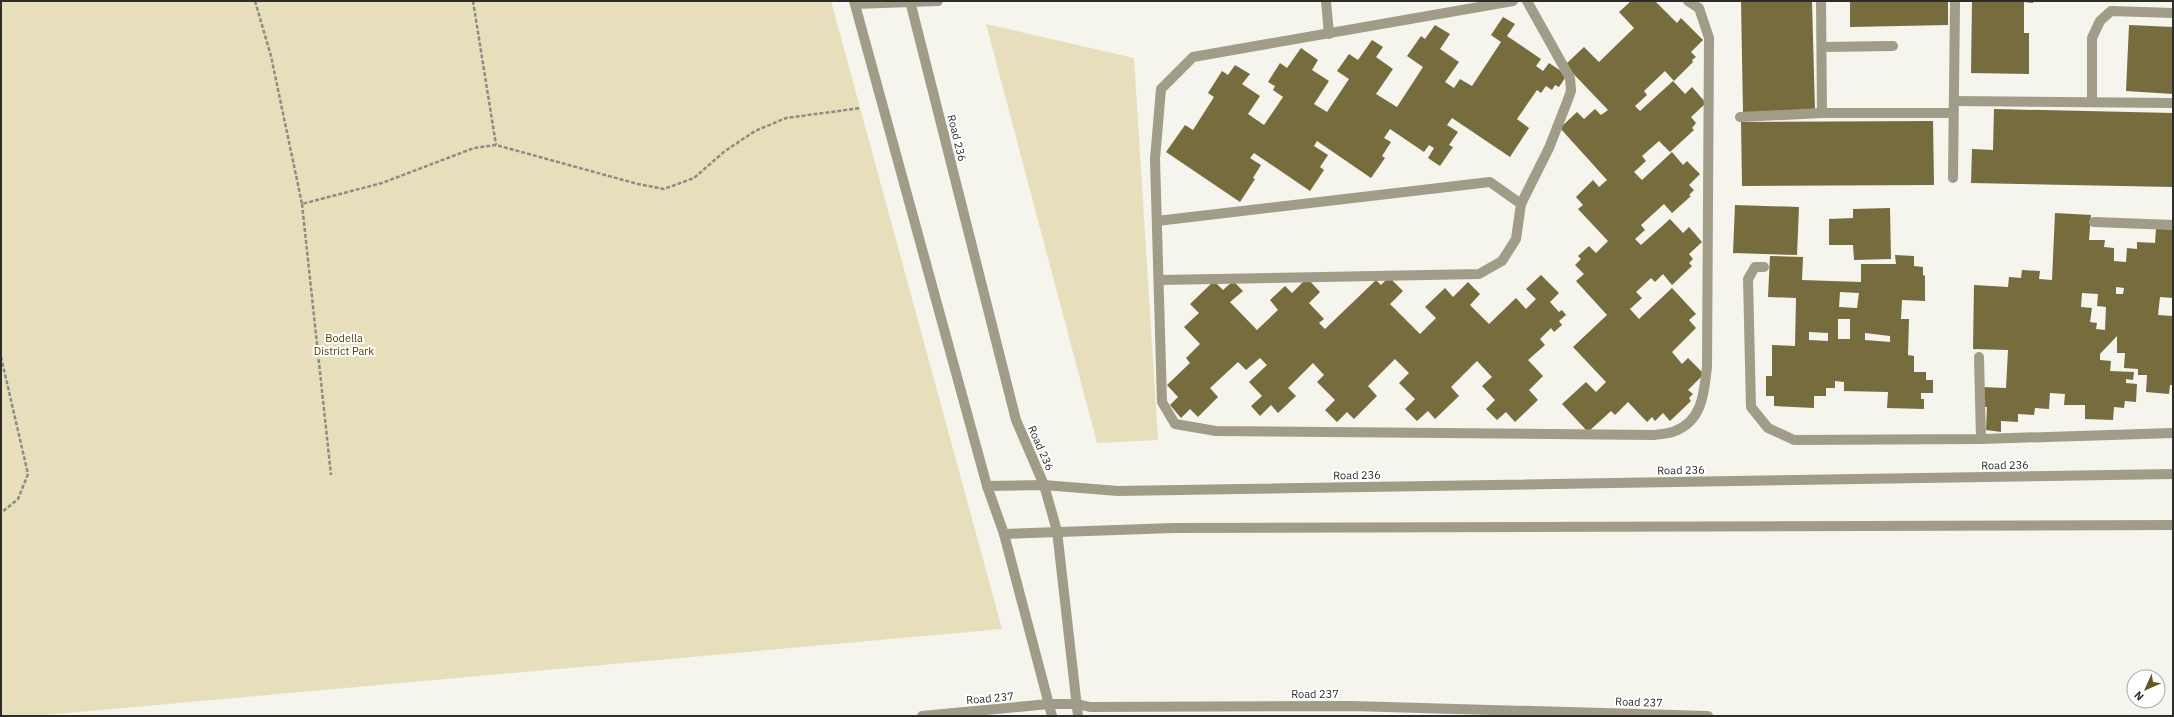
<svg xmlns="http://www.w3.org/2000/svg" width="2174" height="717" viewBox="0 0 2174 717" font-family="'IBM Plex Sans',sans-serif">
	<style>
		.green { fill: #e7dfbc }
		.building { fill: #766c3e; fill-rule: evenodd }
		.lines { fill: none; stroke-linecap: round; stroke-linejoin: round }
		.path { stroke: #8c8c87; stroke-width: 2.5; stroke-dasharray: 4 2; stroke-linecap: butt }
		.minor { stroke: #a19c88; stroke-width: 10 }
		.labels { text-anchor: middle; stroke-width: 4; stroke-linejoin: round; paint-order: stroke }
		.street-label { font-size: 11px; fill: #2d2d2a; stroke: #fff }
		.park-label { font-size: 11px; fill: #504406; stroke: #fff }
	</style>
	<rect width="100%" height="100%" fill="#f5f4ed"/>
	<g class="green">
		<path d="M 1,1 L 831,1 L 1002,629 L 35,716 L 1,716 Z"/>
		<path d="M 986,24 L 1134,58 L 1158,440 L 1097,443 Z"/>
	</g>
	<g class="building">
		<path d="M 1631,1 L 1655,1 L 1677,23 L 1681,18 L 1703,40 L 1691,52 L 1696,57 L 1692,60 L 1693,62 L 1674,81 L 1665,71 L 1644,91 L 1647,95 L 1635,106 L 1640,111 L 1673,81 L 1685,94 L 1692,87 L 1706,103 L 1691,117 L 1696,123 L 1692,128 L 1694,130 L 1670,152 L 1659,141 L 1642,156 L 1646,161 L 1634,172 L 1642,180 L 1672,152 L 1683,165 L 1687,161 L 1700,174 L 1689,185 L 1694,190 L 1689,195 L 1691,196 L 1672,213 L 1664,204 L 1641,225 L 1645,230 L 1635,239 L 1641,245 L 1670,219 L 1683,233 L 1689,227 L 1702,242 L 1689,254 L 1693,259 L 1689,263 L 1692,266 L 1672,285 L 1663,274 L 1655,282 L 1651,278 L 1636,292 L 1642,298 L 1630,309 L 1639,319 L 1672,288 L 1696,314 L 1689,320 L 1696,328 L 1672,352 L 1682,364 L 1688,358 L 1704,374 L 1688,390 L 1693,394 L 1689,398 L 1691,401 L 1670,421 L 1663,413 L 1655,421 L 1652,417 L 1647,422 L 1628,402 L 1615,415 L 1611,411 L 1588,432 L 1562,404 L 1586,382 L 1596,392 L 1606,382 L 1573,347 L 1607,315 L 1576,281 L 1584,274 L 1575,265 L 1581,259 L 1578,256 L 1589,246 L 1596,253 L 1608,241 L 1578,209 L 1583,205 L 1576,197 L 1593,180 L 1599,187 L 1607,180 L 1560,128 L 1577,112 L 1584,119 L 1595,109 L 1601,115 L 1608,110 L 1565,65 L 1584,47 L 1599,62 L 1634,28 L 1619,12 Z"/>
		<path d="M 1741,1 L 1812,1 L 1815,111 L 1743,113 Z"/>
		<path d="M 1850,1 L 1948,1 L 1948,25 L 1850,27 Z"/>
		<path d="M 1972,1 L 2033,1 L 2033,3 L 2024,2 L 2024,33 L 2029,33 L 2029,74 L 1971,73 Z"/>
		<path d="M 1503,17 L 1515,24 L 1507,36 L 1541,59 L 1536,66 L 1543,71 L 1549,63 L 1567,75 L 1559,87 L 1555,85 L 1552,90 L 1546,86 L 1541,93 L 1537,90 L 1517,119 L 1529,128 L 1510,157 L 1452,118 L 1447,125 L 1458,132 L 1449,145 L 1453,147 L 1440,166 L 1428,158 L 1434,148 L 1429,145 L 1424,152 L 1390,129 L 1384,138 L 1391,142 L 1382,156 L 1385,158 L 1371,178 L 1317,141 L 1314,146 L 1328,155 L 1320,167 L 1324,170 L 1310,191 L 1254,153 L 1250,158 L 1261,165 L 1253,178 L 1255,179 L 1240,202 L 1166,152 L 1185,125 L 1193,130 L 1214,97 L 1208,93 L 1222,71 L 1228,75 L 1235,65 L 1250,74 L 1242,84 L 1260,96 L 1248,114 L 1264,125 L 1283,97 L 1273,90 L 1275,86 L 1268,82 L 1280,63 L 1287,68 L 1301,48 L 1318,60 L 1312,70 L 1329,81 L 1314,104 L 1327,112 L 1349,79 L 1337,71 L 1349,54 L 1358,60 L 1372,40 L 1383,47 L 1376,57 L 1393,69 L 1376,94 L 1397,107 L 1423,67 L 1407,56 L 1421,36 L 1425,39 L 1435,25 L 1450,34 L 1440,49 L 1459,62 L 1445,82 L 1454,88 L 1460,79 L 1472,86 L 1501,42 L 1491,35 Z"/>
		<path d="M 2129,25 L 2173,27 L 2173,94 L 2126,91 Z"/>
		<path d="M 1994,109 L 2173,113 L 2173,187 L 1971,183 L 1972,149 L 1993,150 Z"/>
		<path d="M 1933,121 L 1934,185 L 1742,186 L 1741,122 Z"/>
		<path d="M 1735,205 L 1799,207 L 1797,255 L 1733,253 Z"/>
		<path d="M 1890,208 L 1891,259 L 1854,260 L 1853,245 L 1829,245 L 1829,219 L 1853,218 L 1853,209 Z"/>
		<path d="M 2055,213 L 2091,215 L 2089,240 L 2105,240 L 2104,247 L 2114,248 L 2114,261 L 2126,262 L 2127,248 L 2137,249 L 2137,242 L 2155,243 L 2156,228 L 2173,230 L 2173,298 L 2160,297 L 2158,315 L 2173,316 L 2173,385 L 2170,385 L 2169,394 L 2146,392 L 2147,375 L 2138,375 L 2138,369 L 2124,368 L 2125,353 L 2117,353 L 2117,336 L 2100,354 L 2100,360 L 2111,361 L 2110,371 L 2134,372 L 2133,380 L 2126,379 L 2126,383 L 2137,384 L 2136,402 L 2125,401 L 2124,408 L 2114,407 L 2113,420 L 2085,419 L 2085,405 L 2064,405 L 2065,394 L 2050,393 L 2049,409 L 2035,408 L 2034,415 L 2018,414 L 2018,422 L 2001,421 L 2001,432 L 1986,430 L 1987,407 L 1982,407 L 1982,387 L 2006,388 L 2008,350 L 1973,349 L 1974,285 L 2008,287 L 2009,277 L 2021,278 L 2022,270 L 2040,271 L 2039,279 L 2052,280 ZM 2116,287 L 2124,288 L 2123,294 L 2116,294 ZM 2082,293 L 2098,294 L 2097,306 L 2106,307 L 2105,330 L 2096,329 L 2097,323 L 2090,322 L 2092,308 L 2081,307 Z"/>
		<path d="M 1895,255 L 1914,256 L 1914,266 L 1923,267 L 1923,275 L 1925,276 L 1925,301 L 1902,300 L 1901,319 L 1909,319 L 1908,355 L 1914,356 L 1914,372 L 1926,372 L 1926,380 L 1933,380 L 1933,393 L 1921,393 L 1921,399 L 1924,399 L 1924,409 L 1887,408 L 1888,392 L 1844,391 L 1844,382 L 1835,381 L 1835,388 L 1826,388 L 1826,396 L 1814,396 L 1814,408 L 1774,406 L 1774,396 L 1766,396 L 1766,376 L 1772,376 L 1772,345 L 1795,346 L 1796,298 L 1768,297 L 1770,256 L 1803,257 L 1802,280 L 1861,282 L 1861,264 L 1896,264 ZM 1840,292 L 1859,293 L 1857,308 L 1839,307 ZM 1838,319 L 1850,319 L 1850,339 L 1838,339 ZM 1809,332 L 1828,333 L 1828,341 L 1809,340 ZM 1865,333 L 1890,336 L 1890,342 L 1865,340 Z"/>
		<path d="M 1541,275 L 1559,293 L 1550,302 L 1559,312 L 1562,310 L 1566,315 L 1559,321 L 1562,325 L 1554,332 L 1551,328 L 1540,339 L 1545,345 L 1528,360 L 1543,376 L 1529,390 L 1538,400 L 1515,422 L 1506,412 L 1497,420 L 1486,409 L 1495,400 L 1482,386 L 1492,377 L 1477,361 L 1451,387 L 1459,396 L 1435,419 L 1428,411 L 1417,421 L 1405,409 L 1415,399 L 1399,383 L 1409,373 L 1395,359 L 1368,386 L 1377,396 L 1354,419 L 1347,412 L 1337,422 L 1325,410 L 1335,400 L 1317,382 L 1324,375 L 1313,363 L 1288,388 L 1296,396 L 1278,413 L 1271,405 L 1260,416 L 1251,406 L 1262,396 L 1249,382 L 1267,365 L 1260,358 L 1246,370 L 1238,362 L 1210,388 L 1218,397 L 1198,417 L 1190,409 L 1181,418 L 1170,405 L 1178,397 L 1167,385 L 1190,363 L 1186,358 L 1200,344 L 1184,327 L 1199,313 L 1190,304 L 1214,281 L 1223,290 L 1233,281 L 1243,291 L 1230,302 L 1257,330 L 1278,310 L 1270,300 L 1285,286 L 1292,293 L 1307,278 L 1320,292 L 1309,303 L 1324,319 L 1319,323 L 1325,329 L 1376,280 L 1381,285 L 1389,277 L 1403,291 L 1390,304 L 1420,334 L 1436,318 L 1425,307 L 1445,288 L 1453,297 L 1468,282 L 1480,294 L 1470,305 L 1489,324 L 1516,298 L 1526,309 L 1536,299 L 1526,289 Z"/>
	</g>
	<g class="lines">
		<g class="path">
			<path d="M 255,1 L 271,56 L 302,204 L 382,183 L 474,148 L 496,145 L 638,184 L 664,189 L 694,178 L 725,151 L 755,131 L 786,118 L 861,108"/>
			<path d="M 473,1 L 496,145"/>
			<path d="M 302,204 L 331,475"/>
			<path d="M 1,357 L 28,474 L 18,499 L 1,513"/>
		</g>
		<g class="minor">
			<path d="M 854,1 L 987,486 L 1004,534 L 1052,716"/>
			<path d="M 910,1 L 1016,420 L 1044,485 L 1057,531 L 1078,716"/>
			<path d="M 1326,1 L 1329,34"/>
			<path d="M 1513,1 L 1193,57 L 1161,89 L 1155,159 L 1162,402 L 1175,424 L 1216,431 L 1654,435 C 1660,434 1669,434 1675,431 C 1703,420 1704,392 1707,367 L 1709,38 L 1699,8 L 1688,1"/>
			<path d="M 1821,1 L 1822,113"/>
			<path d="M 855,4 L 938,1"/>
			<path d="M 1822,47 L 1893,46"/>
			<path d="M 1954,101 L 2173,103"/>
			<path d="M 2092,102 L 2092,38 L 2100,21 L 2111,11 L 2173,13"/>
			<path d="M 1740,117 L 1822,113 L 1953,113"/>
			<path d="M 1953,178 L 1955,1"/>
			<path d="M 1521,204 L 1549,148 L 1567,102 L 1571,91 L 1570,78 L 1527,1"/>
			<path d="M 1157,221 L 1490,182 L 1521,204 L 1516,239 L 1502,261 L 1479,274 L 1159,280"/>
			<path d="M 2094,222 L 2173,225"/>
			<path d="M 1764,267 L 1755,267 L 1748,279 L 1751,407 L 1768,428 L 1794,440 L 1981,439 L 2173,433"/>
			<path d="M 1979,357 L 1981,439"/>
			<path d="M 987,486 L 1044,485 L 1118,491 L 2173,474"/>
			<path d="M 1004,534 L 1174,528 L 2173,525"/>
			<path d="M 922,716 L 1049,704 L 1077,704 L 1090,707 L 1351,706 L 1708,716"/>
		</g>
	</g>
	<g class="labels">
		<g class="street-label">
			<text transform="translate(957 138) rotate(76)" y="4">Road 236</text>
			<text transform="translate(1041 448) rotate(66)" y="4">Road 236</text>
			<text transform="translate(2005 465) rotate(-1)" y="4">Road 236</text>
			<text transform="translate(1681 470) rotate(-1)" y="4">Road 236</text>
			<text transform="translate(1357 475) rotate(-1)" y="4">Road 236</text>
			<text x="1315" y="698">Road 237</text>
			<text transform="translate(990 698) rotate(-5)" y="4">Road 237</text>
			<text transform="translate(1639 702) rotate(2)" y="4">Road 237</text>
		</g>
		<g class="park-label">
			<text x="344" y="342">Bodella<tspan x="344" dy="13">District Park</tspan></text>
		</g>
	</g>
	<rect width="2174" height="717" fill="none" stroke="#2d2d2a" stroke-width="4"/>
	<g transform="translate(2146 689) rotate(225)"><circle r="19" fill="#ffffff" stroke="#ababaa"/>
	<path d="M0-3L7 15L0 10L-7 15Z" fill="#635724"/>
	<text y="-6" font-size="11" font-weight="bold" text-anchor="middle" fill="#2d2d2a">N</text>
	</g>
</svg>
